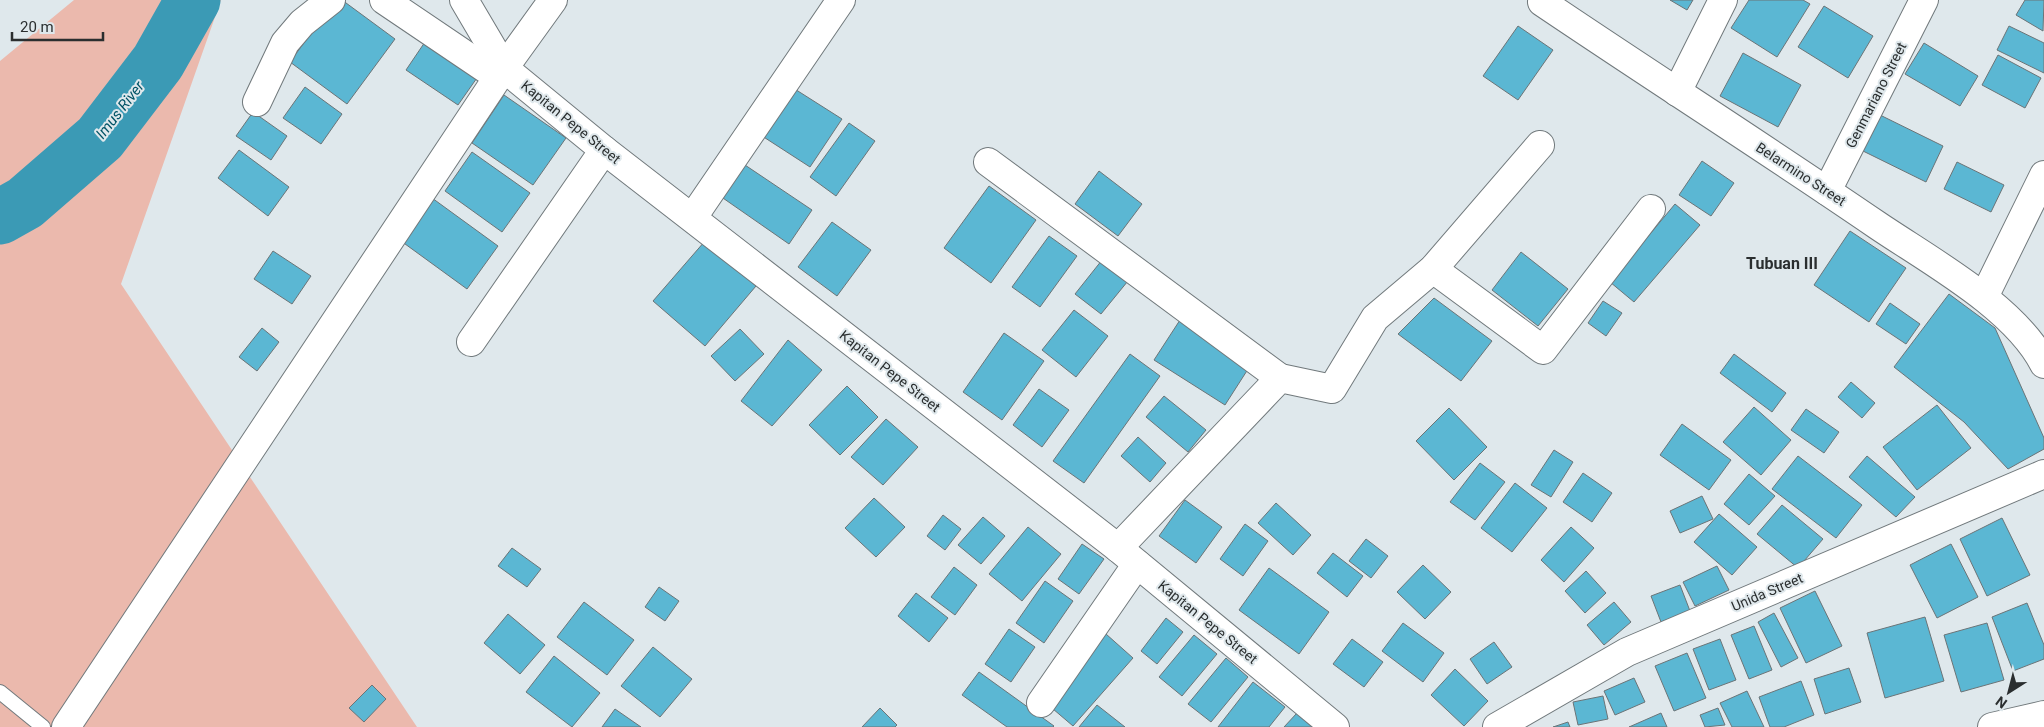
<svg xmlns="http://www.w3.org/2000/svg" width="2044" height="727" viewBox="0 0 2044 727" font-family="Roboto,sans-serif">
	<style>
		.green { fill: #ebb9ad }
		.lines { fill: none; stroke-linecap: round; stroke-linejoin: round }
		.river { stroke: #3b9ab5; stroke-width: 55 }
		.building { fill: #5bb7d3; stroke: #6b7477 }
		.lane-casing { stroke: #71797c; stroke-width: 16 }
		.street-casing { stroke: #71797c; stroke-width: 30 }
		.secondary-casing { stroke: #71797c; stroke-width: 30 }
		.lane { stroke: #fff; stroke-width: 14 }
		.street { stroke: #fff; stroke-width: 28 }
		.secondary { stroke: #fff; stroke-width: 28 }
		.labels { text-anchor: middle; stroke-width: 4; stroke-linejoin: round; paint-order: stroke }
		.street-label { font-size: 14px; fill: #2a2e2f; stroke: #dfe8ec }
		.water-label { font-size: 15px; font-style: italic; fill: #005366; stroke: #dfe8ec }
		.quarter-label { font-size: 16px; font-weight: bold; fill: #2a2e2f; stroke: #dfe8ec }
	</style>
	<rect width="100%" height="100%" fill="#dfe8ec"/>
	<path class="green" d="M 74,0 L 221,0 L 121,284 L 417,727 L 0,727 L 0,61 Z"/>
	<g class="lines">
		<path class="river" d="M 0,217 L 25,203 L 100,138 L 158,62 L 193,0"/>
	</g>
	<g class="building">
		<path d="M 335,0 L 342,0 L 395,39 L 347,104 L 290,62 Z"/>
		<path d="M 1670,0 L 1693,0 L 1687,10 Z"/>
		<path d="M 1749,0 L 1803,0 L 1810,4 L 1777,57 L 1731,28 Z"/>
		<path d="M 2025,0 L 2044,0 L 2043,31 L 2016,15 Z"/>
		<path d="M 1824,6 L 1873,36 L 1848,78 L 1798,47 Z"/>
		<path d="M 1518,26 L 1553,50 L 1518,100 L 1483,76 Z"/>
		<path d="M 2009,26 L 2044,43 L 2044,73 L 1997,50 Z"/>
		<path d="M 427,39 L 479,75 L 458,105 L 406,70 Z"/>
		<path d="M 1924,43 L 1978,76 L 1960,106 L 1905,74 Z"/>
		<path d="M 1743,53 L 1801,85 L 1778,127 L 1720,96 Z"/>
		<path d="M 1998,55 L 2041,78 L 2025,108 L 1982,85 Z"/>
		<path d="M 790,86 L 842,119 L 810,167 L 759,134 Z"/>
		<path d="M 305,87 L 342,114 L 321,144 L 283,118 Z"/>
		<path d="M 504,95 L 566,138 L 533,185 L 472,143 Z"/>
		<path d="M 253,112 L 287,136 L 271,160 L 236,136 Z"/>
		<path d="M 1880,115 L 1943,146 L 1926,182 L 1863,151 Z"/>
		<path d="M 849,123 L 875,141 L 836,196 L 810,177 Z"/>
		<path d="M 239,150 L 289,187 L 268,216 L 218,178 Z"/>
		<path d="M 472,152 L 530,193 L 502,232 L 445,191 Z"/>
		<path d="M 1702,161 L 1734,183 L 1711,216 L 1679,195 Z"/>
		<path d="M 1957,162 L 2004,185 L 1991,212 L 1944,189 Z"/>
		<path d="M 742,163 L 812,210 L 789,244 L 720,196 Z"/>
		<path d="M 1099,171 L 1142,204 L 1118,236 L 1075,204 Z"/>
		<path d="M 989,186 L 1036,220 L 991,283 L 944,248 Z"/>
		<path d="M 432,198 L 498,246 L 467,289 L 401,241 Z"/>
		<path d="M 1675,204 L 1700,225 L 1634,302 L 1610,282 Z"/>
		<path d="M 832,222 L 871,250 L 837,296 L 798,267 Z"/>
		<path d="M 1850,231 L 1906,268 L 1869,322 L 1814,285 Z"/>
		<path d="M 1049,236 L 1077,256 L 1040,307 L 1012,287 Z"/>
		<path d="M 705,241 L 756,286 L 705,346 L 653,301 Z"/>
		<path d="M 273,251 L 311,276 L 292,304 L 254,279 Z"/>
		<path d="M 1521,252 L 1568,289 L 1538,326 L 1492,290 Z"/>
		<path d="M 1106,255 L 1132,276 L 1101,314 L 1075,294 Z"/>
		<path d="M 1949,294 L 1995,328 L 2044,438 L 2044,449 L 2008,469 L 1964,422 L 1894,367 Z"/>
		<path d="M 1434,298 L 1492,341 L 1461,381 L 1398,334 Z"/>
		<path d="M 1603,301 L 1622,313 L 1606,336 L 1588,323 Z"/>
		<path d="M 1890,303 L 1920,324 L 1906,344 L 1876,324 Z"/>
		<path d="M 1074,310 L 1108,336 L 1076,377 L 1042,350 Z"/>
		<path d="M 1180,320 L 1250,366 L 1225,405 L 1154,360 Z"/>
		<path d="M 262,328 L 279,342 L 257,371 L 239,357 Z"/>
		<path d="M 740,329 L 764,354 L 735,381 L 711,356 Z"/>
		<path d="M 1004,333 L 1044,361 L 1002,420 L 963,392 Z"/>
		<path d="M 788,340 L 822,370 L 772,426 L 741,401 Z"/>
		<path d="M 1130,354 L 1160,376 L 1084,483 L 1053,461 Z"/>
		<path d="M 1734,354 L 1786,393 L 1772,412 L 1720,373 Z"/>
		<path d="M 1851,382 L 1875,403 L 1862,418 L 1838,397 Z"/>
		<path d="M 847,386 L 878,417 L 840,455 L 809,425 Z"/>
		<path d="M 1039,389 L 1069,410 L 1042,447 L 1013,425 Z"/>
		<path d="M 1164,396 L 1206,430 L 1188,452 L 1146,417 Z"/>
		<path d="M 1937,405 L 1971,448 L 1917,490 L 1883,447 Z"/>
		<path d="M 1754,407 L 1791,440 L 1761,475 L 1723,442 Z"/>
		<path d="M 1449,408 L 1487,447 L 1454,480 L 1416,441 Z"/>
		<path d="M 1806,409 L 1839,432 L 1824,453 L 1791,430 Z"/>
		<path d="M 886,419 L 918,447 L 883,485 L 851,457 Z"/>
		<path d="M 1682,424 L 1731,460 L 1709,490 L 1660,455 Z"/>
		<path d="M 1138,437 L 1166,463 L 1150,482 L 1121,456 Z"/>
		<path d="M 1554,450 L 1573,462 L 1551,497 L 1531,485 Z"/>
		<path d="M 1798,456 L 1862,505 L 1836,538 L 1772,489 Z"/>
		<path d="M 1867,456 L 1915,497 L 1896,517 L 1849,477 Z"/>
		<path d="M 1480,463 L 1505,482 L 1475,520 L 1450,502 Z"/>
		<path d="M 1583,473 L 1612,493 L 1592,522 L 1563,502 Z"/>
		<path d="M 1749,474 L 1775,496 L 1749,525 L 1724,504 Z"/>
		<path d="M 1515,483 L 1547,508 L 1512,552 L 1481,528 Z"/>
		<path d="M 1702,496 L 1713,519 L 1680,533 L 1670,511 Z"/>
		<path d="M 874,498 L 905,527 L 876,557 L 845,528 Z"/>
		<path d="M 1185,500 L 1222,527 L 1196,563 L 1159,536 Z"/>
		<path d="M 1276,503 L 1311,535 L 1293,555 L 1258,523 Z"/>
		<path d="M 1782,505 L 1823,539 L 1798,568 L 1757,534 Z"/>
		<path d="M 1719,514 L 1757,547 L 1732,575 L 1694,542 Z"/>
		<path d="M 943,515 L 961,529 L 945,550 L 927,536 Z"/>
		<path d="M 983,517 L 1005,536 L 981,564 L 958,545 Z"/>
		<path d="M 2002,518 L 2030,575 L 1987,596 L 1960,539 Z"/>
		<path d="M 1245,524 L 1268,541 L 1243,576 L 1220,559 Z"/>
		<path d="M 1028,527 L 1061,554 L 1022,601 L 989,574 Z"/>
		<path d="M 1571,527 L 1594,548 L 1564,582 L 1541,560 Z"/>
		<path d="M 1366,539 L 1388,556 L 1371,578 L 1349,561 Z"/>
		<path d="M 1082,544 L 1104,559 L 1079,594 L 1058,579 Z"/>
		<path d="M 1951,544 L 1978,597 L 1937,618 L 1910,565 Z"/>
		<path d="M 512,548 L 541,569 L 527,587 L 498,566 Z"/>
		<path d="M 1333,553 L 1363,576 L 1347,597 L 1317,573 Z"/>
		<path d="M 1423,565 L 1451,592 L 1425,619 L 1397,592 Z"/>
		<path d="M 1717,566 L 1729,590 L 1695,606 L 1683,582 Z"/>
		<path d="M 954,567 L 977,585 L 955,615 L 931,597 Z"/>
		<path d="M 1269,568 L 1329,612 L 1299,654 L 1239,610 Z"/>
		<path d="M 1586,571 L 1606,593 L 1585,613 L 1565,591 Z"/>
		<path d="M 1045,581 L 1073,601 L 1044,643 L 1016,623 Z"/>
		<path d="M 1680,585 L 1690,611 L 1661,622 L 1651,596 Z"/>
		<path d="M 659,587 L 679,601 L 665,621 L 645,607 Z"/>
		<path d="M 1815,591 L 1842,646 L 1806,663 L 1780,608 Z"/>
		<path d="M 916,593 L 948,618 L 929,642 L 898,616 Z"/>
		<path d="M 584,602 L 634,640 L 607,675 L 557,637 Z"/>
		<path d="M 1614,602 L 1631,622 L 1604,645 L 1587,625 Z"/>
		<path d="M 2027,603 L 2044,645 L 2044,659 L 2013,671 L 1992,617 Z"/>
		<path d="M 1774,613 L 1798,658 L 1781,667 L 1758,622 Z"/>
		<path d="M 508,614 L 545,645 L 520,674 L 484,643 Z"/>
		<path d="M 1925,617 L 1944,681 L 1885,698 L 1867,633 Z"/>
		<path d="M 1166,618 L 1183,632 L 1157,664 L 1141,651 Z"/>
		<path d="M 1403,623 L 1444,653 L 1423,682 L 1382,651 Z"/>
		<path d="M 1987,623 L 2004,680 L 1961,692 L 1944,635 Z"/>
		<path d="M 1754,626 L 1772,670 L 1749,679 L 1731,635 Z"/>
		<path d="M 1009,629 L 1035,647 L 1011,682 L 985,664 Z"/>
		<path d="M 1106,634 L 1133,658 L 1073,726 L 1046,703 Z"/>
		<path d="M 1194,635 L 1217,654 L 1182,696 L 1159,677 Z"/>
		<path d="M 1352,639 L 1383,662 L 1364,687 L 1333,664 Z"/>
		<path d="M 1720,639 L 1736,680 L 1709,690 L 1693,649 Z"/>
		<path d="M 1494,642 L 1512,667 L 1487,684 L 1470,659 Z"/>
		<path d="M 653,647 L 692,679 L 660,717 L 621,686 Z"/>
		<path d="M 1687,653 L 1706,698 L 1674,711 L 1655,666 Z"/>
		<path d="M 554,656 L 600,693 L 572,727 L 526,692 Z"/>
		<path d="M 1226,658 L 1248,677 L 1211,722 L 1188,704 Z"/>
		<path d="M 1849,668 L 1861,702 L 1825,714 L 1814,679 Z"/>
		<path d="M 1455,669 L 1488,701 L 1464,726 L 1431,695 Z"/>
		<path d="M 979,672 L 1054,726 L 1053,727 L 1007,727 L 962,695 Z"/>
		<path d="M 1634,678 L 1645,702 L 1615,715 L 1604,691 Z"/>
		<path d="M 1801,681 L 1814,715 L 1784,727 L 1770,727 L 1759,697 Z"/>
		<path d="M 1253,682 L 1285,707 L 1269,727 L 1218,727 Z"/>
		<path d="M 372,685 L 386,699 L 364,722 L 349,708 Z"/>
		<path d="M 1747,691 L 1764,727 L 1732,727 L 1720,703 Z"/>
		<path d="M 1603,696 L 1608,719 L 1578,725 L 1573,702 Z"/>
		<path d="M 1097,705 L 1125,727 L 1079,727 Z"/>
		<path d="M 880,708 L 897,725 L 895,727 L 862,727 Z"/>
		<path d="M 1718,708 L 1725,725 L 1705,727 L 1700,715 Z"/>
		<path d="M 615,709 L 641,727 L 602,727 Z"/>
		<path d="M 1297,713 L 1312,727 L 1284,727 Z"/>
		<path d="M 1661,713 L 1667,727 L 1629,727 Z"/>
		<path d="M 1568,722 L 1570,727 L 1553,727 Z"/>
	</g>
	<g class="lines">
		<g class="lane-casing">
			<path id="lane" d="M 0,692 L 43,727"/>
		</g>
		<g class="street-casing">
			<g id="street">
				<path d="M 384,0 L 498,77"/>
				<path d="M 1543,0 L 1542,2 C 1653,77 1766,149 1877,225 C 1930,261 2015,307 2044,364"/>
				<path d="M 1677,92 L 1723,0"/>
				<path d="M 257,102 L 285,43 L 302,23 L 331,0"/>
				<path d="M 988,162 L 1280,378"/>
				<path d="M 1827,191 L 1924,0"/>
				<path d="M 693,217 L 841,0"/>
				<path d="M 1433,269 L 1543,350 L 1651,209"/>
				<path d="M 1984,297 L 2044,175"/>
				<path d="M 471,342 L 604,150"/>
				<path d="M 1118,548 L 1280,378 L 1332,389 L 1375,318 L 1433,269 L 1540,145"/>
				<path d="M 1041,703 L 1137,564"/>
				<path d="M 66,727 L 504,68 L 553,0"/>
			</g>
		</g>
		<g class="secondary-casing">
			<g id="secondary">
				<path d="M 464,0 L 504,68 L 604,150 L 1118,548 L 1335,727"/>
				<path d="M 1497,727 L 1627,652 L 2044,474"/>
				<path d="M 1992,727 L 2044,715"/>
			</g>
		</g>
		<use href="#lane" class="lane"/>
		<use href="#street" class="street"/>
		<use href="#secondary" class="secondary"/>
	</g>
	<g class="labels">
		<g class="street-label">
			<text transform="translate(1876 95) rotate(-63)" y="5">Genmariano Street</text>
			<text transform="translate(571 122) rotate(39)" y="5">Kapitan Pepe Street</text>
			<text transform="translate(1801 174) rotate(33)" y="5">Belarmino Street</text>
			<text transform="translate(890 371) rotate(38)" y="5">Kapitan Pepe Street</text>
			<text transform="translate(1767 592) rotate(-23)" y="5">Unida Street</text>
			<text transform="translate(1208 622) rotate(39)" y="5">Kapitan Pepe Street</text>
		</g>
		<g class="water-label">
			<text transform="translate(120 110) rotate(-52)" y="5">Imus River</text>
		</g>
		<g class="quarter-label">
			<text x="1782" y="269">Tubuan III</text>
		</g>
	</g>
	<g transform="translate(2009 692) rotate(216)" stroke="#dfe8ec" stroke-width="4" paint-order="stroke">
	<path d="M0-4L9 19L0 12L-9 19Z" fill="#2a2e2f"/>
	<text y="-8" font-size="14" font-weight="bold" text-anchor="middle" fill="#2a2e2f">N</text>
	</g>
	<path d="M12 32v8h91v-8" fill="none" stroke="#2a2e2f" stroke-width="2.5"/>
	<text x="20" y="32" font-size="15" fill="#2a2e2f" stroke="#dfe8ec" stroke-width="4" paint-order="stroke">20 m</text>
</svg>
